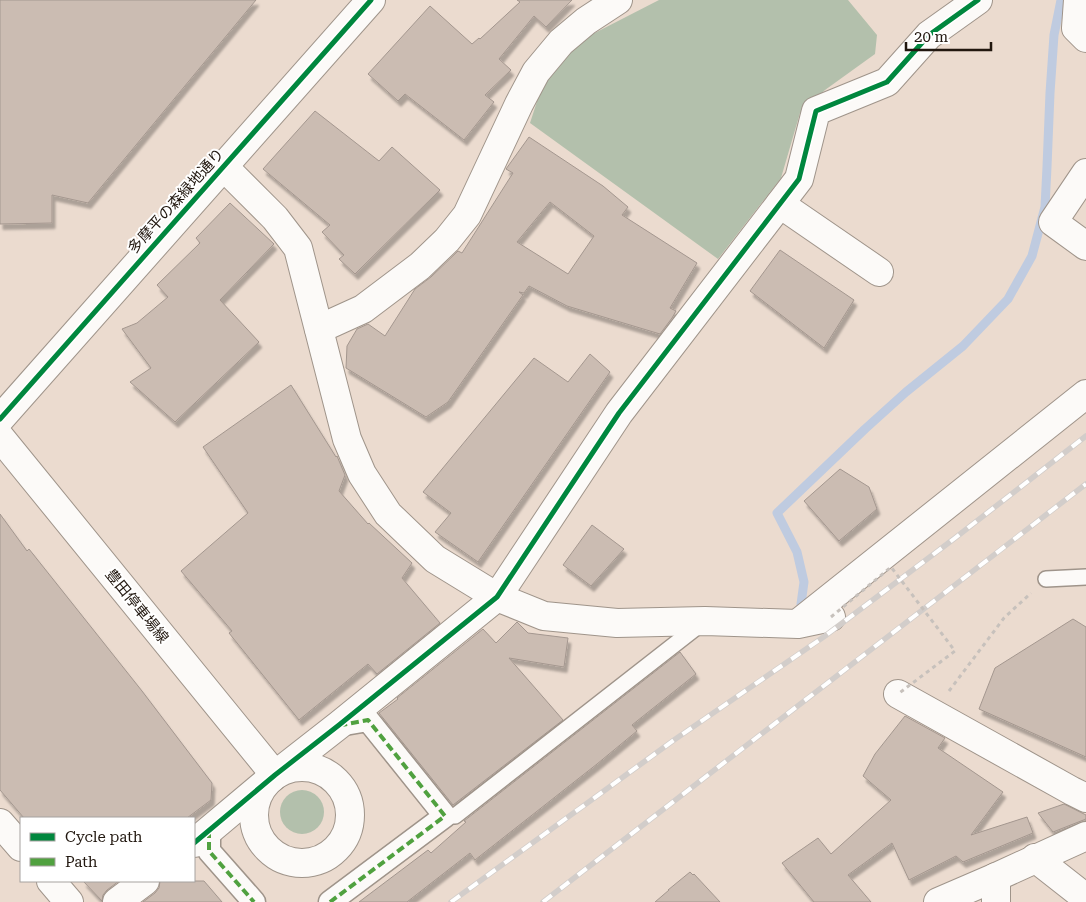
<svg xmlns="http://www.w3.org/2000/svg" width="1086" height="902" viewBox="0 0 1086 902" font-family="'Roboto Serif','Noto Sans JP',serif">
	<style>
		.forest { fill: #b3c0ac }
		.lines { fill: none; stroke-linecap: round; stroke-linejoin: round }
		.stream { stroke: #bfcbe0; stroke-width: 9 }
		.building { fill: #cbbcb2; stroke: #a4978f; fill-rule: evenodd; filter: url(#shadow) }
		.service-casing { stroke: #9f948a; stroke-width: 18 }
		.pedestrian-casing { stroke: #9f948a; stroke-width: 25 }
		.minor-casing { stroke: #9f948a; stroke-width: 30 }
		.tertiary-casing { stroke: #9f948a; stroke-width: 30 }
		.secondary-casing { stroke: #9f948a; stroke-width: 30 }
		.path { stroke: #c7c1bc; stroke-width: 3; stroke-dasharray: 4 4; stroke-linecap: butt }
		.service { stroke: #fcfaf8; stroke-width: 15 }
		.pedestrian { stroke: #fcfaf8; stroke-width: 22 }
		.minor { stroke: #fcfaf8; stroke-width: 28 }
		.tertiary { stroke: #fcfaf8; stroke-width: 28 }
		.secondary { stroke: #fcfaf8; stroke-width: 28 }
		.rail-casing { stroke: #d2cdca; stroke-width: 5.5 }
		.rail { stroke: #fff; stroke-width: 4; stroke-dasharray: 11; stroke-linecap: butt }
		.path-bridge { stroke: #c7c1bc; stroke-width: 3; stroke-dasharray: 4 4; stroke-linecap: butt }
		.quiet { stroke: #50a13f; stroke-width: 4; stroke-dasharray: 8 4; stroke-linecap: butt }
		.cycleway-casing { stroke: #fff; stroke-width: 8 }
		.cycleway { stroke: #00873e; stroke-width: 5 }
		.labels { text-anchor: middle; stroke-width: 4; stroke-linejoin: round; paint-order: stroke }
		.street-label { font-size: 15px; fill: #21170f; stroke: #fff }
	</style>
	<defs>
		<filter id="shadow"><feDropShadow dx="3" dy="5.5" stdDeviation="1" flood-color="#0004"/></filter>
	</defs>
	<rect width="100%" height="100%" fill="#ebdbcf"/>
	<g class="forest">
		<path d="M 659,0 L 848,0 L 877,35 L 875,54 L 825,90 L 800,113 L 781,178 L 718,259 L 530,123 L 543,83 L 583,39 Z"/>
		<circle cx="302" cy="812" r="22"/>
	</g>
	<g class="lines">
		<path class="stream" d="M 801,604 L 804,582 L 797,552 L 777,513 L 865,429 L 906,392 L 963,346 L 1008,299 L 1032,256 L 1045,207 L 1047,167 L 1050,93 L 1054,35 L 1061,0"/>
	</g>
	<g class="building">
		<path d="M 0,0 L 256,0 L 88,203 L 52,195 L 52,223 L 0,224 Z"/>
		<path d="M 517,0 L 572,0 L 546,27 L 534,16 L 499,59 L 511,70 L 485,95 L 494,102 L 464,140 L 405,94 L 398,101 L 368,74 L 430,6 L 472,44 L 479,38 L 480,39 L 520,2 Z"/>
		<path d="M 315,111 L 379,161 L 392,147 L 440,190 L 355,274 L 339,259 L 344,255 L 322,232 L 330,225 L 263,169 Z"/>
		<path d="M 529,137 L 603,186 L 628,207 L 622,215 L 697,263 L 670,308 L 676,311 L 672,318 L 660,334 L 567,306 L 529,286 L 524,293 L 519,292 L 523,295 L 448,402 L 426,417 L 346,368 L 347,346 L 357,329 L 368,324 L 385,336 L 415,289 L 431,277 L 458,251 L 462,253 L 513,173 L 506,169 ZM 550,202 L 594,236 L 568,274 L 517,242 Z"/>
		<path d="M 230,203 L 274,244 L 220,300 L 259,342 L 175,422 L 130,382 L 151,368 L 122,329 L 137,323 L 168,297 L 157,285 L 200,243 L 196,238 Z"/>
		<path d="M 780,250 L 854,300 L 824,348 L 750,291 Z"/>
		<path d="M 590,354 L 610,372 L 478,562 L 435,532 L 451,513 L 423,492 L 534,358 L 568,382 Z"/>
		<path d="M 291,385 L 336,457 L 337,456 L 345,475 L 339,491 L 368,524 L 369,523 L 412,563 L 402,578 L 440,623 L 377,674 L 368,664 L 299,720 L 229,633 L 232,631 L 181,571 L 248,513 L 203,447 Z"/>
		<path d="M 840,469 L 869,487 L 877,509 L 839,541 L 804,501 Z"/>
		<path d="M 0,514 L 27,551 L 29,549 L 142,691 L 212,783 L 211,800 L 187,818 L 24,818 L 0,790 Z"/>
		<path d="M 592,525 L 624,549 L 591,586 L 563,565 Z"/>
		<path d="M 1073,619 L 1086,627 L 1086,757 L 979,709 L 995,668 Z"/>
		<path d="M 517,622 L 528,633 L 568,638 L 564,667 L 509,658 L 563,720 L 453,805 L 379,713 L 398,699 L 397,698 L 483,629 L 496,643 Z"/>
		<path d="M 680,652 L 696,674 L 632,725 L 637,731 L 597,764 L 475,860 L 470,853 L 407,902 L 359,902 L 428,850 L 431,853 L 466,822 L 464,821 Z"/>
		<path d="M 905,716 L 945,738 L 938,748 L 1003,792 L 971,835 L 1027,817 L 1033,833 L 963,862 L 956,856 L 909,880 L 892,843 L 848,875 L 871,902 L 814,902 L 782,863 L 818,838 L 831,854 L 891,800 L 863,776 L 875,754 Z"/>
		<path d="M 1064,804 L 1086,815 L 1086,819 L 1053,832 L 1038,813 Z"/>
		<path d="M 690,872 L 693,875 L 694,874 L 720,902 L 655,902 L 669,890 L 668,890 Z"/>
		<path d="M 83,881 L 119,881 L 107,890 L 103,895 L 102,901 Z"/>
		<path d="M 160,881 L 204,881 L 222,902 L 143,902 L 155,893 L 159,888 Z"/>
	</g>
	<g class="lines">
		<g class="service-casing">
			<g id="service">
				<path d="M 1046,579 L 1086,577"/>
				<path d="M 445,816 L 455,816 L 702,623"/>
			</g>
		</g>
		<g class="pedestrian-casing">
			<g id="pedestrian">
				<path d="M 209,830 L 209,851 L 254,902"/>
				<path d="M 330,902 L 445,816 L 368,720 L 339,725"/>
			</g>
		</g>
		<g class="minor-casing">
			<g id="minor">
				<path d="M 1078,0 L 1076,28 L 1086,38"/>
				<path d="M 224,167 L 275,218 L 298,248 L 347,439 L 362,474 L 388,514 L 435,559 L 497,597 L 544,616 L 617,623 L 705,621 L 798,624 L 831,617"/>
				<path d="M 1086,173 L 1053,222 L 1086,246"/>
				<path d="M 780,204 L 879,272"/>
				<path d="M 319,329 L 363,309 L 420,266 L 447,240 L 467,215 L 519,104 L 536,72 L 561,42 L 586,21 L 618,0"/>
				<path d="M 801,621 L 1086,394"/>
				<path d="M 898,694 L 1072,791 L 1086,798"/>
				<path d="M 0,823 L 21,847"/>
				<path d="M 194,843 L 275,775 L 339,725 L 497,597 L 619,413 L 799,179 L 816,111 L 887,82 L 929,35 L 978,0"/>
				<path d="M 1035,858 L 1086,898"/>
				<path d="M 51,881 L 69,902"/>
				<path d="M 117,902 L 145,881"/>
				<path d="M 938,902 L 996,877 L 1086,836"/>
				<path d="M 996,902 L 996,877"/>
			</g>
		</g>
		<g class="tertiary-casing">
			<path id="tertiary" d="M 0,419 L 371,0"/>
		</g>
		<g class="secondary-casing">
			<g id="secondary">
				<path d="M 0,437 L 275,775"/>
				<circle cx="302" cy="815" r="48"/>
			</g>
		</g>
		<path class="path" d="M 949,691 L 1004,618 L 1031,593"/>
		<use href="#service" class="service"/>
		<use href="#pedestrian" class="pedestrian"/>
		<use href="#minor" class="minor"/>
		<use href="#tertiary" class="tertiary"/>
		<use href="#secondary" class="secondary"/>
		<g class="rail-casing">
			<g id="rail">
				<path d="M 451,902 L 674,740 L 825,636 L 955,538 L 1086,436"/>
				<path d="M 543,902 L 1086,484"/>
			</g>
		</g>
		<use href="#rail" class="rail"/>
		<path class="path-bridge" d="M 831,617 L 891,567 L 955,651 L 898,694"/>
		<g class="quiet">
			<path d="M 209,830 L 209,851 L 254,902"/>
			<path d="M 330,902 L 445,816 L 368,720 L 342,725"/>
		</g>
		<g class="cycleway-casing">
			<g id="cycleway">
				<path d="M 0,419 L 371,0"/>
				<path d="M 194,843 L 275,775 L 339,725 L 497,597 L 619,413 L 799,179 L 816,111 L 887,82 L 929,35 L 978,0"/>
			</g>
		</g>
		<use href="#cycleway" class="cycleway"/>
	</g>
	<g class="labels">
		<g class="street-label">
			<text transform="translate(176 201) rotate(-48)" y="5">多摩平の森緑地通り</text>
			<text transform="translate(137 606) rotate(51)" y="5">豊田停車場線</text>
		</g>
	</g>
	<rect x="20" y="817" width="175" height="65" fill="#ffffff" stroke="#a6a29f"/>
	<rect x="30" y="833" width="25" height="8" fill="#00873e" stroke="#a6a29f"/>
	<text x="65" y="842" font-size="15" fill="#21170f">Cycle path</text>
	<rect x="30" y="858" width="25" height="8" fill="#50a13f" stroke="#a6a29f"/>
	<text x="65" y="867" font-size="15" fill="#21170f">Path</text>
	<path d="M906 42v8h85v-8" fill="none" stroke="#21170f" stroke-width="2.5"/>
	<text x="914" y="42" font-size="15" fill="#21170f" stroke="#ffffff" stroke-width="4" paint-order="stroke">20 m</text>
</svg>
